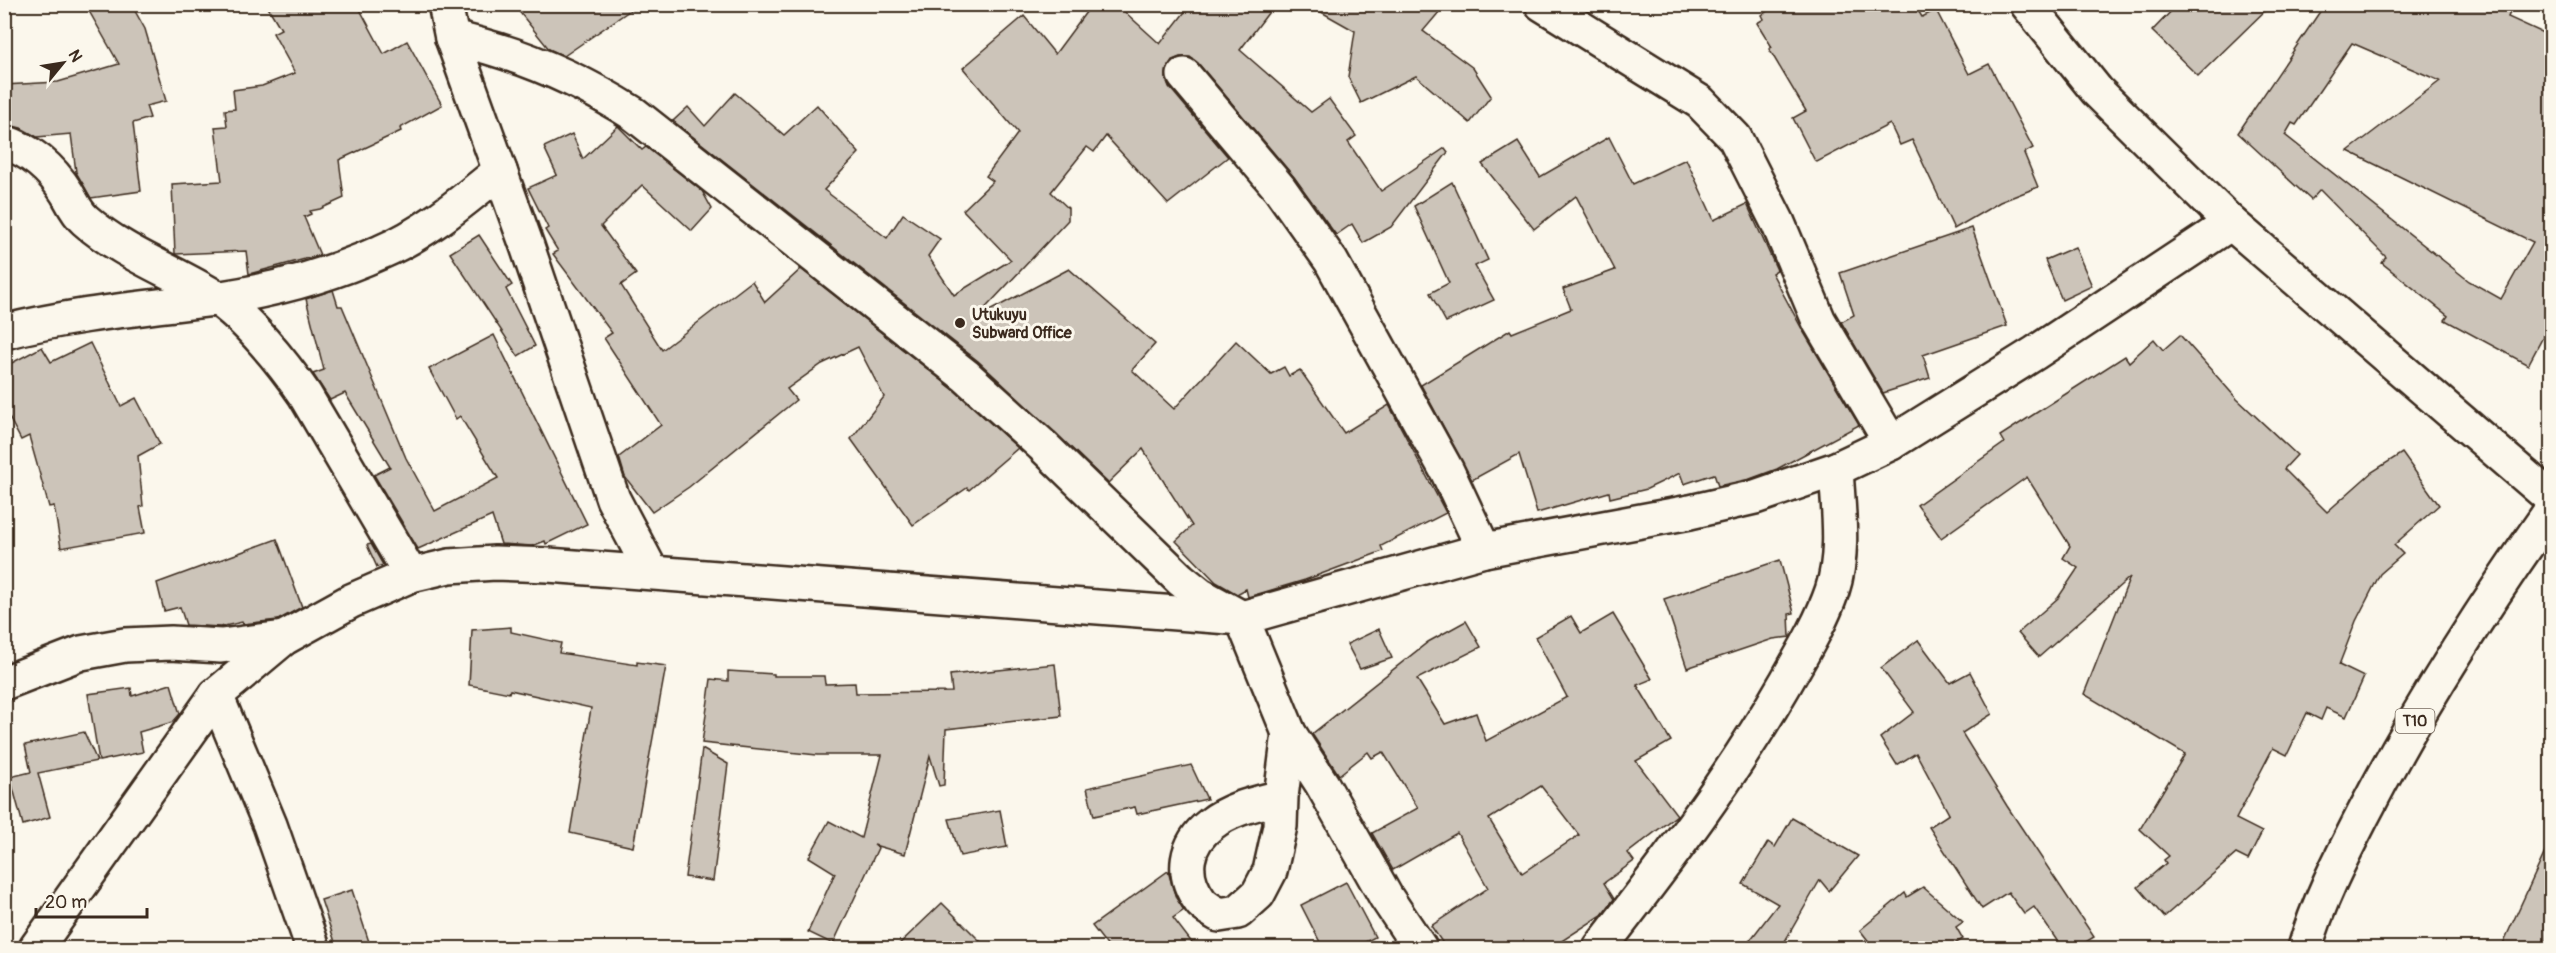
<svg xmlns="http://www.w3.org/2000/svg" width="2556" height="953" viewBox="0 0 2556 953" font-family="Pangolin,sans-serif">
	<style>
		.building { fill: #ccc4b9; stroke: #3b2a1e; stroke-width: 1.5; fill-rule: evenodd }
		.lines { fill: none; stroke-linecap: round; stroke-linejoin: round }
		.minor-casing { stroke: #3b2a1e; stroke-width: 38 }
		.highway-casing { stroke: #3b2a1e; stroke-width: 38 }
		.minor { stroke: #fbf7ec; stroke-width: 33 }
		.highway { stroke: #fbf7ec; stroke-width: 33 }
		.poi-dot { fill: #3b2a1e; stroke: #fbf7ec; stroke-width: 2 }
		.labels { text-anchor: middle; stroke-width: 6; stroke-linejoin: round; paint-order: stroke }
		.shield { fill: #fbf7ec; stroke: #75685c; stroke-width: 1.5 }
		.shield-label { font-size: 15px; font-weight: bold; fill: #3b2a1e }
		.poi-label { font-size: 16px; font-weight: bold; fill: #3b2a1e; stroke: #fbf7ec; text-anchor: start }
	</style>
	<rect width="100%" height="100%" fill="#fbf7ec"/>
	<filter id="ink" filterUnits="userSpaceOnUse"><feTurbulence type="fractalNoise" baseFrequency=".0167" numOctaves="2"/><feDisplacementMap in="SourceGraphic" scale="12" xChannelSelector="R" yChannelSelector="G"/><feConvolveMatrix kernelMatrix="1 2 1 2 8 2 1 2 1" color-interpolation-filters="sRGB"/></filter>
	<g filter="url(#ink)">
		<g class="building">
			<path d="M 85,4 L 131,4 L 145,29 L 166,101 L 146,106 L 150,118 L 133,123 L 141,191 L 91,198 L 76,172 L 71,134 L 37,137 L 21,128 L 4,124 L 4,85 L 58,82 L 119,64 Z"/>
			<path d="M 266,4 L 357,4 L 384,54 L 407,41 L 442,105 L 400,128 L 401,131 L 339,160 L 344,198 L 320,209 L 310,211 L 311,214 L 304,217 L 320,255 L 249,274 L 246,251 L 175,254 L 172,184 L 222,181 L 215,127 L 227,126 L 225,110 L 235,109 L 233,90 L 262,86 L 295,73 L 273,33 L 281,29 Z"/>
			<path d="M 513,4 L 639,4 L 564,56 L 549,49 Z"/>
			<path d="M 1092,4 L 1116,4 L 1160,44 L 1191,4 L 1275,4 L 1240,50 L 1311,112 L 1329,99 L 1356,136 L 1348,142 L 1381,191 L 1445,148 L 1448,152 L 1391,227 L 1363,243 L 1352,224 L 1336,235 L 1294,177 L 1198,63 L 1190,57 L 1180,57 L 1172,60 L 1167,68 L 1166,78 L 1169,87 L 1228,157 L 1168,204 L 1106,136 L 1094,152 L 1087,147 L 1051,192 L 1068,208 L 1068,220 L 976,318 L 1069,269 L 1155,344 L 1132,370 L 1174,409 L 1236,341 L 1271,374 L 1284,367 L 1289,376 L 1300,370 L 1344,433 L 1389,405 L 1446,513 L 1381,546 L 1383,551 L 1305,580 L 1248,597 L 1246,589 L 1237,594 L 1216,582 L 1176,541 L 1192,526 L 1143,449 L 1108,483 L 978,361 L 673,121 L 688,107 L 705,126 L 735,93 L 784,135 L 817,105 L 859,153 L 824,190 L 887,238 L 903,214 L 940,239 L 928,256 L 954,295 L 1011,260 L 963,210 L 993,181 L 986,176 L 1018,133 L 963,68 L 1024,16 L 1055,54 Z"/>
			<path d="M 1307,4 L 1446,4 L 1423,31 L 1473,68 L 1491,96 L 1470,123 L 1416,76 L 1361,103 L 1348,77 L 1355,31 Z"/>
			<path d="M 1777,4 L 1914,4 L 1922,17 L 1936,10 L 1969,74 L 1989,64 L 2033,148 L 2024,153 L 2038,187 L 2000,202 L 1954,229 L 1912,140 L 1900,145 L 1890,124 L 1817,162 L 1815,161 L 1793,118 L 1806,111 L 1769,49 L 1772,47 L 1757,23 L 1764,19 L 1762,15 Z"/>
			<path d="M 2178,4 L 2272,4 L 2198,76 L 2152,31 Z"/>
			<path d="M 2325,4 L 2514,4 L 2508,17 L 2552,37 L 2552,320 L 2528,365 L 2445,320 L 2448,316 L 2382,263 L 2386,257 L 2320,190 L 2311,200 L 2238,133 ZM 2352,43 L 2440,81 L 2348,151 L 2533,242 L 2501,299 L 2469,281 L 2285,135 L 2292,123 L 2296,125 Z"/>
			<path d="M 618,126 L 642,150 L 646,147 L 702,191 L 712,209 L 692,231 L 642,185 L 601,226 L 636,274 L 621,285 L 662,350 L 752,281 L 765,302 L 801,269 L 954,390 L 1018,448 L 969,490 L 967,488 L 913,525 L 851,439 L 884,397 L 858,347 L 822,364 L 787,389 L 796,400 L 689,487 L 652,512 L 625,477 L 619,457 L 661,425 L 604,338 L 612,333 L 553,254 L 558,251 L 545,230 L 548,228 L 528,188 L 557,175 L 544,147 L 572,134 L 583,159 Z"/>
			<path d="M 1609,137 L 1633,184 L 1686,159 L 1714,220 L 1747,204 L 1777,270 L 1772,273 L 1803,331 L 1859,425 L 1777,469 L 1750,479 L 1718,486 L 1714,474 L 1684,484 L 1680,473 L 1647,489 L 1610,498 L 1609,492 L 1537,513 L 1519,454 L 1472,480 L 1421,385 L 1510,330 L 1512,333 L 1571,309 L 1563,289 L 1615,270 L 1576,196 L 1534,229 L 1482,164 L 1518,142 L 1540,177 Z"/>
			<path d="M 1452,182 L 1488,260 L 1475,266 L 1494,300 L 1446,322 L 1430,293 L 1449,283 L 1414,206 Z"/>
			<path d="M 1972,228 L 2007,326 L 1923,355 L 1930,378 L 1883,393 L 1841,322 L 1854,315 L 1840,273 Z"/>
			<path d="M 479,235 L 512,285 L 506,289 L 535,346 L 518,356 L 450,253 Z"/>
			<path d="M 2075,247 L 2092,286 L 2062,300 L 2045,260 Z"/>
			<path d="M 333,290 L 338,306 L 342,306 L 406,458 L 435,511 L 498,478 L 460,416 L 456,419 L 429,369 L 494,335 L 587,524 L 546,544 L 545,541 L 532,546 L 501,544 L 492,516 L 418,549 L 374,475 L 390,467 L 345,393 L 330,400 L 313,374 L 324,370 L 306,299 Z"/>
			<path d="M 2180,335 L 2237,399 L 2297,455 L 2284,469 L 2327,512 L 2372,472 L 2402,453 L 2439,505 L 2394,545 L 2403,554 L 2380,574 L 2356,621 L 2339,665 L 2364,677 L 2346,717 L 2326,708 L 2321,720 L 2307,713 L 2287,755 L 2273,748 L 2236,819 L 2262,832 L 2248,860 L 2236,854 L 2164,917 L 2138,887 L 2166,863 L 2164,860 L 2169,856 L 2140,829 L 2185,754 L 2084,694 L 2130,577 L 2039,657 L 2018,633 L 2058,598 L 2078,568 L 2063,558 L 2070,546 L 2027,477 L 1941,538 L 1917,505 L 2004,443 L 2000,436 L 2125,356 L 2129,362 L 2154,339 L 2163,350 Z"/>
			<path d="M 90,343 L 121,406 L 136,398 L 160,444 L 138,456 L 143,506 L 140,507 L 145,533 L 61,548 L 54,506 L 49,507 L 29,436 L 21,440 L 4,408 L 4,367 L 42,347 L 51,362 Z"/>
			<path d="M 277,539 L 302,607 L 278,620 L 243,624 L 242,622 L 220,627 L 186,625 L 180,607 L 164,611 L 157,583 Z"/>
			<path d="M 371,544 L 383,565 L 377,567 L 367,545 Z"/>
			<path d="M 1780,560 L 1794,613 L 1789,614 L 1790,637 L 1773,639 L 1687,668 L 1664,599 Z"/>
			<path d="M 1613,614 L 1652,679 L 1637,685 L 1671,741 L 1636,761 L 1677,815 L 1628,853 L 1634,861 L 1604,883 L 1614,899 L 1602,915 L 1551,948 L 1446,948 L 1431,926 L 1488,888 L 1457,833 L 1393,870 L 1372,833 L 1418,808 L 1383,752 L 1372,758 L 1368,752 L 1339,775 L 1312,734 L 1428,642 L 1466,621 L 1481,647 L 1417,679 L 1445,724 L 1476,713 L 1486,741 L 1567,697 L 1535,637 L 1571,616 L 1581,633 ZM 1541,786 L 1579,835 L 1522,873 L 1489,819 Z"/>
			<path d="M 511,627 L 511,632 L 561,643 L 559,653 L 637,665 L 637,662 L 666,666 L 633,847 L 570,833 L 591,708 L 510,690 L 509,693 L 469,685 L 472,630 Z"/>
			<path d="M 1379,629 L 1392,658 L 1360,669 L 1347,644 Z"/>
			<path d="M 1918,640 L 1950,683 L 1970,672 L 1992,714 L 1962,733 L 2007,806 L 2094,937 L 2076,948 L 2062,948 L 2034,907 L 2024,914 L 2008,892 L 1982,909 L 1929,827 L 1949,814 L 1916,753 L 1897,765 L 1880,738 L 1914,712 L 1881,668 Z"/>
			<path d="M 1055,664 L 1061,716 L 946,729 L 944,785 L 939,786 L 930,756 L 905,854 L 874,845 L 878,848 L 833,944 L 808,932 L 835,873 L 809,857 L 829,821 L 861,838 L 882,755 L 817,755 L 702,743 L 711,679 L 728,681 L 728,671 L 774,674 L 774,676 L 824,676 L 825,684 L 855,683 L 856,693 L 952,692 L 950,675 Z"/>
			<path d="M 171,684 L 180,714 L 173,722 L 139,732 L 143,752 L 99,761 L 88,694 L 131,688 L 132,696 Z"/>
			<path d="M 84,732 L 97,761 L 38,773 L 50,817 L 23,825 L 10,777 L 31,772 L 25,745 Z"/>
			<path d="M 702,749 L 728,764 L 713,881 L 685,877 Z"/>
			<path d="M 1191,765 L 1207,799 L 1137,814 L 1135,807 L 1094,816 L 1087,788 Z"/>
			<path d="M 1000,810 L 1007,847 L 960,856 L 949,819 Z"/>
			<path d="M 1792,818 L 1858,856 L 1829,891 L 1820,880 L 1781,948 L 1744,948 L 1778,904 L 1743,884 L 1768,842 L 1775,847 Z"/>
			<path d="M 2552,837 L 2552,948 L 2501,948 Z"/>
			<path d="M 1168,871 L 1176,898 L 1184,910 L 1173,918 L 1196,948 L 1109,948 L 1092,926 Z"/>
			<path d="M 1346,882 L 1375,937 L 1354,948 L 1323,948 L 1301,905 Z"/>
			<path d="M 1923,887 L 1963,922 L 1956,927 L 1963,939 L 1948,948 L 1874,948 L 1860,930 L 1905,893 L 1907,897 Z"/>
			<path d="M 352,890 L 371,948 L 337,948 L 321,900 Z"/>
			<path d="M 942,903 L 987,948 L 895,948 Z"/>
		</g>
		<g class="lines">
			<g class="minor-casing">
				<g id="minor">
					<path d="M 445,4 L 452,38 L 527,246 L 613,499 L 651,571"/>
					<path d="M 1542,4 L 1700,102 L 1735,138 L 1778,223 L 1819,321 L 1891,443"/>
					<path d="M 2027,4 L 2097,91 L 2231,223 L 2552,499"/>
					<path d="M 452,38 C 516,52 579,79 634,114 L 966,376 L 1042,445 L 1180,579 L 1200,595 L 1242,618 L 1289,733 L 1322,784 L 1386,897 L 1420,948"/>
					<path d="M 1184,75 L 1280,189 L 1331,261 L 1447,471 L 1484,550"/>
					<path d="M 4,142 C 32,151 52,169 67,193 C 72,202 77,213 85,220 C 122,253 173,271 215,297 C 247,318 283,363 305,395 L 411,575"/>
					<path d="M 4,332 C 73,314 145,308 215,299 C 270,291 330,275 381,252 C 426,233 463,201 500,171"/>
					<path d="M 4,683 L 81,653 L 125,645 L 171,643 L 221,646 L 284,638"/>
					<path d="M 216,695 L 270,825 L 313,948"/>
					<path d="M 1281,797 C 1258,803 1231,808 1211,824 C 1185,844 1180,874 1200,901 C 1204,907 1213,911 1219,915 L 1238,912 L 1258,894 L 1270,871 L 1280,826 L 1281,797 L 1289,733"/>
					<path d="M 36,948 L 216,695 L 284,638 L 351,601 L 411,575 L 449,566 L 495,563 L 548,565 L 1242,618 L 1484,550 L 1690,512 L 1755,497 L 1836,469 L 1891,443 L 2035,353 L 2231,223"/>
					<path d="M 1600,948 C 1666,863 1731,778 1785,684 C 1802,654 1821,623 1832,591 C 1845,552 1838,508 1836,469"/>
				</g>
			</g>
			<g class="highway-casing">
				<path id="highway" d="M 2305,948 C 2318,902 2341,858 2363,815 C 2418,708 2483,607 2552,509"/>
			</g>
			<use href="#minor" class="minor"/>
			<use href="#highway" class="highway"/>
		</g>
	</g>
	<circle class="poi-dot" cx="960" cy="323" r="6"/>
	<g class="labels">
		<rect class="shield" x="2395.5" y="709" width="39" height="24" rx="4.5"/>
		<g class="shield-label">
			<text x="2415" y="726">T10</text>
		</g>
		<g class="poi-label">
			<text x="972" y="320">Utukuyu<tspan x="972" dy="18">Subward Office</tspan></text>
		</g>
	</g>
	<rect width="2556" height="953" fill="none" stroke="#fbf7ec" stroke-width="24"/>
	<rect x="12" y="12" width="2532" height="929" fill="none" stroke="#3b2a1e" stroke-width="2" filter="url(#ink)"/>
	<g transform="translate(63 63) rotate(60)" stroke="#fbf7ec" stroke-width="4.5" paint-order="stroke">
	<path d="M0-4.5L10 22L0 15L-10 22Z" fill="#3b2a1e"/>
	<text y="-9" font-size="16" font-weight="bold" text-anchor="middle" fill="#3b2a1e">N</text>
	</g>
	<path d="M36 908v9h111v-9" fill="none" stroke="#3b2a1e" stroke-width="3"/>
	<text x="45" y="908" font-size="18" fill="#3b2a1e" stroke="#fbf7ec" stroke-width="4.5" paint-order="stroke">20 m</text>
</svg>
